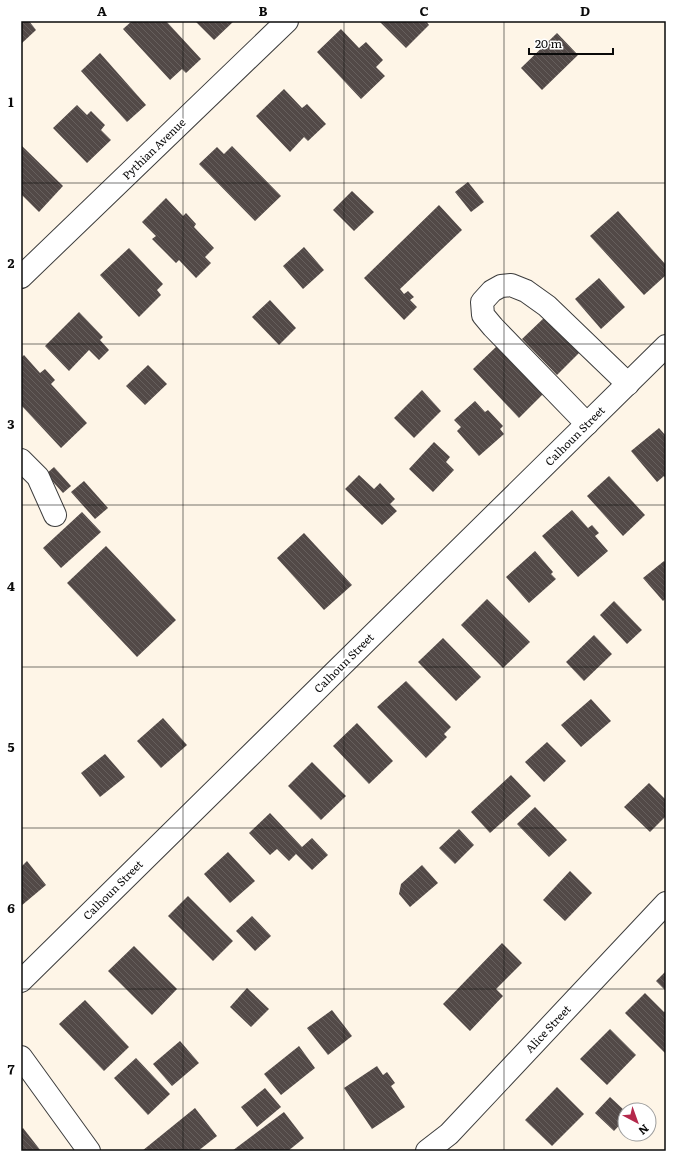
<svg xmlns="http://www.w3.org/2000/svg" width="687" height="1172" viewBox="0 0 687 1172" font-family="Literata,serif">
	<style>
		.building { fill: url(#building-back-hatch) }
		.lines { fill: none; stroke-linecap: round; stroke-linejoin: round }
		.minor-casing { stroke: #3d3d3d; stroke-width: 24 }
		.minor { stroke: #fff; stroke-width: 22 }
		.grid { fill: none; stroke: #0a0a0a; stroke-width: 1; stroke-opacity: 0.55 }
		.labels { text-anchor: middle; stroke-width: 4; stroke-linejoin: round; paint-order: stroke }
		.street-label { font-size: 11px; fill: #0a0a0a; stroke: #fff }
		.neatline { fill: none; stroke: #0a0a0a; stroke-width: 1.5 }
		.grid-label { font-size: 13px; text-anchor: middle; font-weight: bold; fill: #0a0a0a }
	</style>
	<defs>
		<pattern id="building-back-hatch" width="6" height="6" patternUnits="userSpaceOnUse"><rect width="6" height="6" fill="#524947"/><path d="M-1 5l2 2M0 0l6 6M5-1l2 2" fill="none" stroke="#665f5d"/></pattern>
	</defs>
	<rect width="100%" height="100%" fill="#fef5e7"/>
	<g class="building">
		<path d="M 21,21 L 29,21 L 36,30 L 21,44 Z"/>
		<path d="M 132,21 L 166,21 L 201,59 L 186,73 L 182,69 L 170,80 L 123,29 Z"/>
		<path d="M 195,21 L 234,21 L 214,40 Z"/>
		<path d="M 379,21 L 426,21 L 429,25 L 406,48 Z"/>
		<path d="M 341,29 L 359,48 L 366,42 L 383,60 L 376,67 L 385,76 L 361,99 L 317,52 Z"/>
		<path d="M 557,33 L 578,55 L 542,90 L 521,68 Z"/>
		<path d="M 100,53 L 146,105 L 127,122 L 81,71 Z"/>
		<path d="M 284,89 L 302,108 L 307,104 L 326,124 L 308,141 L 304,137 L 290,152 L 256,116 Z"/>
		<path d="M 77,105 L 87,115 L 91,111 L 105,125 L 101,130 L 111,140 L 87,163 L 53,128 Z"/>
		<path d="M 21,145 L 63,186 L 39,212 L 21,194 Z"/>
		<path d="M 232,146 L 281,196 L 255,221 L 199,164 L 217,147 L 224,154 Z"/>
		<path d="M 468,182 L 484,202 L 471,212 L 455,192 Z"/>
		<path d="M 352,191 L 374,212 L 354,231 L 333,210 Z"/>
		<path d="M 166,198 L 183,216 L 186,213 L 196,224 L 194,227 L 214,248 L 205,257 L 211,263 L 196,278 L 179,260 L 176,263 L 152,239 L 156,236 L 142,222 Z"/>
		<path d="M 439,205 L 462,230 L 400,289 L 404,294 L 408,291 L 414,297 L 410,300 L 417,307 L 404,320 L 364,278 Z"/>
		<path d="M 618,211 L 666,265 L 666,275 L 644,295 L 590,236 Z"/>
		<path d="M 304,247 L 324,270 L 303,289 L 283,266 Z"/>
		<path d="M 129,248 L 163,284 L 157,290 L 161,295 L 139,317 L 100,275 Z"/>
		<path d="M 599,278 L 625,307 L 601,329 L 575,299 Z"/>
		<path d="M 270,300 L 296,328 L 279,345 L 252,317 Z"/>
		<path d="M 79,312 L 103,337 L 100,340 L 109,350 L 99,360 L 89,350 L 69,371 L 45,346 Z"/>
		<path d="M 546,316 L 581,351 L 557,375 L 522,339 Z"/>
		<path d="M 497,346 L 534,373 L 528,379 L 543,394 L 519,418 L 473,369 Z"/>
		<path d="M 24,355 L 40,373 L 45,369 L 55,380 L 51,384 L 87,423 L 61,448 L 21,405 L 21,358 Z"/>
		<path d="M 148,365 L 167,384 L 145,405 L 126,386 Z"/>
		<path d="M 422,390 L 441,411 L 414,438 L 394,418 Z"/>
		<path d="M 475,401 L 485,412 L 488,410 L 503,426 L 500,429 L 504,434 L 479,456 L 457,431 L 461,427 L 454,420 Z"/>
		<path d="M 659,428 L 666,436 L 666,479 L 664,476 L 657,482 L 631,451 Z"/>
		<path d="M 434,442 L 450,457 L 446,462 L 454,470 L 433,492 L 409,469 Z"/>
		<path d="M 54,467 L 71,486 L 63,493 L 46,474 Z"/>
		<path d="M 359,475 L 374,489 L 380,483 L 395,499 L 390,504 L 397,511 L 382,525 L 345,489 Z"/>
		<path d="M 609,476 L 645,515 L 623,536 L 587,496 Z"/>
		<path d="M 84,481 L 108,508 L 95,519 L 71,492 Z"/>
		<path d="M 572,510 L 588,528 L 592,525 L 599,533 L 595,536 L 608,551 L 578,577 L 542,536 Z"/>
		<path d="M 82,512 L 101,532 L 61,568 L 43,548 Z"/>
		<path d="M 304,533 L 352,585 L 324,610 L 277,558 Z"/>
		<path d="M 106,546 L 176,620 L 137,657 L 67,583 Z"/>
		<path d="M 535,551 L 553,572 L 551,574 L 556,579 L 529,603 L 506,577 Z"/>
		<path d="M 664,561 L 666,563 L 666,598 L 663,601 L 643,578 Z"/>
		<path d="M 487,599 L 530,642 L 503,668 L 461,625 Z"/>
		<path d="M 614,601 L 642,630 L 627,644 L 600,615 Z"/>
		<path d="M 594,635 L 612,654 L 584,681 L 566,662 Z"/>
		<path d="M 443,638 L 481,677 L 456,701 L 418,662 Z"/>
		<path d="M 406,681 L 451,727 L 444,734 L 447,737 L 426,758 L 377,707 Z"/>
		<path d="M 591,699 L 611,721 L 581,747 L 561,725 Z"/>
		<path d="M 163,718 L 187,745 L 161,768 L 137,741 Z"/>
		<path d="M 357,723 L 393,761 L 369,784 L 333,746 Z"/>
		<path d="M 547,742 L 566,761 L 544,782 L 525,762 Z"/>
		<path d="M 105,754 L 125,777 L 100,797 L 81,773 Z"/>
		<path d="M 312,762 L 346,796 L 321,820 L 288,786 Z"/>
		<path d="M 511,775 L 531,796 L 490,833 L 471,812 Z"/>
		<path d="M 649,783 L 666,800 L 666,816 L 650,832 L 624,807 Z"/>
		<path d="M 535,807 L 567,840 L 549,857 L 517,824 Z"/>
		<path d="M 270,813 L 302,847 L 312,838 L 328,855 L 312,870 L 296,854 L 289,861 L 277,849 L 270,855 L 249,833 Z"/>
		<path d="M 459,829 L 474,845 L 455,864 L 439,848 Z"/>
		<path d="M 228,852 L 255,881 L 230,903 L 204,874 Z"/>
		<path d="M 27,861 L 46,885 L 21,906 L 21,867 Z"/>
		<path d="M 422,865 L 438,883 L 410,907 L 399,894 L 401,884 Z"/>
		<path d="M 570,871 L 592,893 L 565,921 L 543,900 Z"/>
		<path d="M 188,896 L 233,941 L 213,961 L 168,916 Z"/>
		<path d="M 252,916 L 271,936 L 255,951 L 236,931 Z"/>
		<path d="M 502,943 L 522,963 L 496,989 L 503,996 L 470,1031 L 443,1004 Z"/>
		<path d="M 134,946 L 177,989 L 152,1015 L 108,971 Z"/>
		<path d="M 666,971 L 666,991 L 656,981 Z"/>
		<path d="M 247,988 L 269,1009 L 251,1027 L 230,1007 Z"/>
		<path d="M 645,993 L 664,1012 L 666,1011 L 666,1054 L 625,1013 Z"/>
		<path d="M 85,1000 L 129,1047 L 104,1071 L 59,1024 Z"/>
		<path d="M 332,1010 L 352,1036 L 328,1055 L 307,1028 Z"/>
		<path d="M 610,1029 L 636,1055 L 607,1085 L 580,1059 Z"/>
		<path d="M 180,1041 L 199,1063 L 172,1086 L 153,1064 Z"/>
		<path d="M 299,1046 L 315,1068 L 281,1095 L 264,1074 Z"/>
		<path d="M 136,1058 L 170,1094 L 148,1115 L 114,1078 Z"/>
		<path d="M 377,1066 L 383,1075 L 387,1072 L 395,1083 L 391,1086 L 405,1107 L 372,1129 L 344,1088 Z"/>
		<path d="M 557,1087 L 584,1114 L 552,1146 L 525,1120 Z"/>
		<path d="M 265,1088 L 281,1107 L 257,1127 L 241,1107 Z"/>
		<path d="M 610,1097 L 625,1111 L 625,1119 L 614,1131 L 595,1113 Z"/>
		<path d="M 195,1108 L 217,1136 L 198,1151 L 142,1151 Z"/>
		<path d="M 284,1112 L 304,1138 L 288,1151 L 232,1151 Z"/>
		<path d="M 23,1128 L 41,1151 L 21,1151 L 21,1130 Z"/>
	</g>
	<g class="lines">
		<g class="minor-casing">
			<g id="minor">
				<path d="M 21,277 L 287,21"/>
				<path d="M 587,424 L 493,327 L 483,315 L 482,302 L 492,291 L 501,286 L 511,285 L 526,291 L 547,306 L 628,384"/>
				<path d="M 21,460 L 38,477 L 55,515"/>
				<path d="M 21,981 L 666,346"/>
				<path d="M 21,1057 L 89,1151"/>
				<path d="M 427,1151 L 449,1134 L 666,903"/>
			</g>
		</g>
		<use href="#minor" class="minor"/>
	</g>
	<path class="grid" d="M 183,21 L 183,1151M 344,21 L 344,1151M 504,21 L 504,1151M 21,183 L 666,183M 21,344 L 666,344M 21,505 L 666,505M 21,667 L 666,667M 21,828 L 666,828M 21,989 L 666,989"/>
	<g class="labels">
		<g class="street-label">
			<text transform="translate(154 149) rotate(-44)" y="4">Pythian Avenue</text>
			<text transform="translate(575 436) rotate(-45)" y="4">Calhoun Street</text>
			<text transform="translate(344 663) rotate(-45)" y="4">Calhoun Street</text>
			<text transform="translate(113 890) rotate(-45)" y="4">Calhoun Street</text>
			<text transform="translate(548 1029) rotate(-47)" y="4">Alice Street</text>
		</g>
	</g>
	<rect width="687" height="1172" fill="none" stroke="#ffffff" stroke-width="44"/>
	<g transform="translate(637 1122) rotate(139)"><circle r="19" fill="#ffffff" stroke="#9d9d9d"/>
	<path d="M0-3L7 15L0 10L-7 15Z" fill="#b4284b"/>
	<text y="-6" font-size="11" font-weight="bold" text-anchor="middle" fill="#0a0a0a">N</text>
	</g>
	<path d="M529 48v6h84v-6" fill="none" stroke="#0a0a0a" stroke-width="2"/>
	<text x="535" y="48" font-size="12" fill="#0a0a0a" stroke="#ffffff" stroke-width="3" paint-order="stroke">20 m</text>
	<rect x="22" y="22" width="643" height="1128" class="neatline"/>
	<g class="grid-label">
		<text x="102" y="16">A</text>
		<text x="263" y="16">B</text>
		<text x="424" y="16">C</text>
		<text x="585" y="16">D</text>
		<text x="11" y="107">1</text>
		<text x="11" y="268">2</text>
		<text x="11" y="429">3</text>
		<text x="11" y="591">4</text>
		<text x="11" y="752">5</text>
		<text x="11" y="913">6</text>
		<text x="11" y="1074">7</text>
	</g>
</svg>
